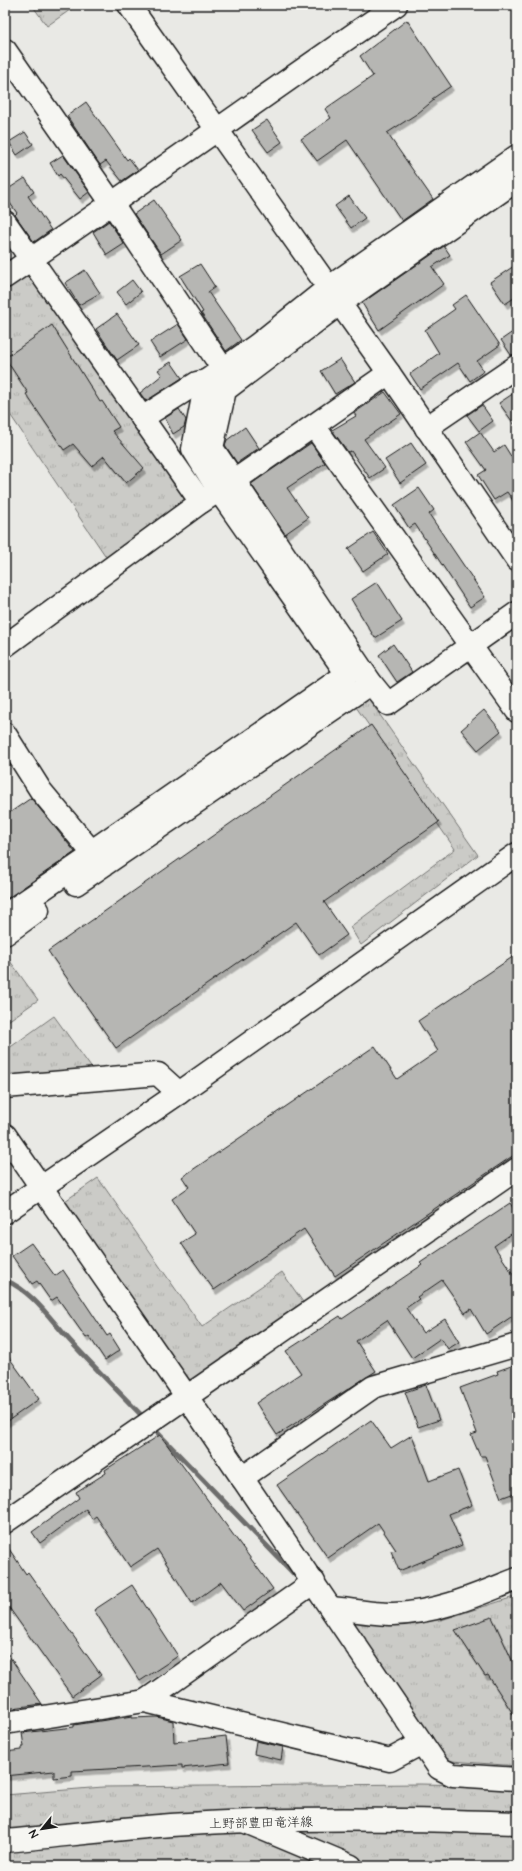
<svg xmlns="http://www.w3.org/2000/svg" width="522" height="1871" viewBox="0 0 522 1871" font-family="'Architects Daughter','Klee One',sans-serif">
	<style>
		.grass { fill: url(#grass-tufts); stroke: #747472 }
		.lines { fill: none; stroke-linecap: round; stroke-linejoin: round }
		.stream { stroke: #6d6d6c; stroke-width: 5 }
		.building { fill: #b6b6b3; stroke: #1c1c1c; filter: url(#shadow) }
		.minor-casing { stroke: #1c1c1c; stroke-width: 25 }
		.major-casing { stroke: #1c1c1c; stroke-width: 25 }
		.minor { stroke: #f6f6f2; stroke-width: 22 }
		.major { stroke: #f6f6f2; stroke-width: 22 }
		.labels { text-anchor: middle; stroke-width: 3.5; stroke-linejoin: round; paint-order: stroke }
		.street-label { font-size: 13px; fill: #1c1c1c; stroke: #f6f6f2 }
	</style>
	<defs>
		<pattern id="grass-tufts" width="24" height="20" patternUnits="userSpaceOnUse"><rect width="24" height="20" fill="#cbcbc7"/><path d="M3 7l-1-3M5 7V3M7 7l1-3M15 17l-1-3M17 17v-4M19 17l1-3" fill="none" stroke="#aeaeaa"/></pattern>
		<filter id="shadow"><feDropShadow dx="2.5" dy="4.5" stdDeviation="0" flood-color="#0004"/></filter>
	</defs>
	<rect width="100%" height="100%" fill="#e9e9e5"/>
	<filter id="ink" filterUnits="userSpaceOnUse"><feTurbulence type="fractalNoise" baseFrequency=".025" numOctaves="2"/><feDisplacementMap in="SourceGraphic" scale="8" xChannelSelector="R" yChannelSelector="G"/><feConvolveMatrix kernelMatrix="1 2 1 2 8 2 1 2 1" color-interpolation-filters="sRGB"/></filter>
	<g filter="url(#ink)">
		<g class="grass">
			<path d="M 32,5 L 77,5 L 47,26 Z"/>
			<path d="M 26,263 L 201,502 L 113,567 L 5,407 L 5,277 Z"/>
			<path d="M 368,698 L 478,855 L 361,945 L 350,927 L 455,849 L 356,707 Z"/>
			<path d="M 5,954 L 38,1000 L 5,1023 Z"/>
			<path d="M 54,1016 L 93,1070 L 5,1084 L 5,1051 Z"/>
			<path d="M 98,1178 L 202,1327 L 282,1272 L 305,1305 L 191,1384 L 65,1201 Z"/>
			<path d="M 517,1596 L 517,1766 L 439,1760 L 335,1613 L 441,1620 Z"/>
			<path d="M 420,1784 L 517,1786 L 517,1866 L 5,1866 L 5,1795 L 103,1787 Z"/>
		</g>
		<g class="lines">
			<g class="stream">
				<path d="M 5,1280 C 34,1292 52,1322 73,1344 C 97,1370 121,1394 145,1419"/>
				<path d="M 152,1427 L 295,1575"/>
			</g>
		</g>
		<g class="building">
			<path d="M 407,20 L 451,86 L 432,99 L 434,100 L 418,113 L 387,133 L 433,199 L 402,221 L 347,140 L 317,161 L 301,139 L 331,118 L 325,109 L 373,76 L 360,56 Z"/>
			<path d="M 86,102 L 127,160 L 129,158 L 138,170 L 122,181 L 106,161 L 100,165 L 67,116 Z"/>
			<path d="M 267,120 L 282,142 L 268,152 L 252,130 Z"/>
			<path d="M 25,132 L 33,144 L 17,155 L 9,142 Z"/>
			<path d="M 63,155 L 89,192 L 80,199 L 60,174 L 58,176 L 50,163 Z"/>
			<path d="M 25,178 L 34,192 L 28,196 L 51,230 L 34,242 L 15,215 L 17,213 L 5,196 L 5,191 Z"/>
			<path d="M 349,196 L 365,218 L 351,228 L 335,206 Z"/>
			<path d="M 154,200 L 182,240 L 161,254 L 134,214 Z"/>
			<path d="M 109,221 L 124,244 L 107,255 L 93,232 Z"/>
			<path d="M 444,246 L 450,255 L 432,267 L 444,284 L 379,330 L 362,303 Z"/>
			<path d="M 200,264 L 215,287 L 208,292 L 241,340 L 226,351 L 201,313 L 203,312 L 180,276 Z"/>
			<path d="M 517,264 L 517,296 L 505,304 L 490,282 Z"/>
			<path d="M 85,270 L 100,293 L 79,305 L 65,283 Z"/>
			<path d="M 132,280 L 141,292 L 126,304 L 117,292 Z"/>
			<path d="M 466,295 L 500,345 L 477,361 L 484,371 L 470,381 L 458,363 L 420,389 L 410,374 L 439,353 L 425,330 L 455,309 L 452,305 Z"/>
			<path d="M 117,314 L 139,345 L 117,360 L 96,329 Z"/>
			<path d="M 178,324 L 188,339 L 160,357 L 150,342 Z"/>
			<path d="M 52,325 L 100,402 L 102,401 L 119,427 L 112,431 L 144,468 L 126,483 L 104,456 L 92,466 L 73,444 L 64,450 L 26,394 L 28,393 L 5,358 Z"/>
			<path d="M 517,329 L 517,354 L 511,355 L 501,340 Z"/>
			<path d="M 340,359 L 355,382 L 335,394 L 321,371 Z"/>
			<path d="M 171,362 L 182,378 L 146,401 L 140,393 L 162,375 L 158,370 Z"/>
			<path d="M 517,391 L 517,428 L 499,403 Z"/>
			<path d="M 385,392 L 401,414 L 364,439 L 385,468 L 370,478 L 351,451 L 348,452 L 332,430 L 356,416 L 354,413 Z"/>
			<path d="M 482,405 L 493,421 L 479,431 L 467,415 Z"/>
			<path d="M 179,409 L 186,420 L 184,427 L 173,434 L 165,418 Z"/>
			<path d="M 245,427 L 259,448 L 237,463 L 225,445 L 227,440 Z"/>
			<path d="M 480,432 L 494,452 L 504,445 L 517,466 L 517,506 L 507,492 L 494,500 L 478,475 L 486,470 L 466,442 Z"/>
			<path d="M 311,443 L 325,463 L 287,488 L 308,518 L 285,534 L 251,484 Z"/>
			<path d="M 411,443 L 426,465 L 400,483 L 385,460 Z"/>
			<path d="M 419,488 L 434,510 L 429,514 L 485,597 L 470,607 L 415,524 L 409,528 L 394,505 Z"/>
			<path d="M 373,532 L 388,554 L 363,571 L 348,549 Z"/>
			<path d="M 377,582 L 402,621 L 375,638 L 351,599 Z"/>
			<path d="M 393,644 L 412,672 L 397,682 L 379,655 Z"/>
			<path d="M 484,710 L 501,731 L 478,750 L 461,730 Z"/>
			<path d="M 371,725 L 439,822 L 324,902 L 347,935 L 319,955 L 296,922 L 116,1048 L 48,951 Z"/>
			<path d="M 31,798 L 75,852 L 5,900 L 5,816 Z"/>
			<path d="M 517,954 L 517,1153 L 335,1276 L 304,1229 L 214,1290 L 181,1243 L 195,1234 L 172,1199 L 189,1187 L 182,1177 L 375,1046 L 397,1079 L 438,1051 L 418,1021 Z"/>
			<path d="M 510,1203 L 517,1214 L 517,1230 L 494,1246 L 517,1280 L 517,1313 L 486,1334 L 471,1309 L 465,1313 L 442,1280 L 417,1297 L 419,1299 L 406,1308 L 423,1333 L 445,1319 L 459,1342 L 448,1349 L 441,1338 L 412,1358 L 387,1320 L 356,1341 L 376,1371 L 277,1435 L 256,1403 L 301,1373 L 286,1351 L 340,1316 L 342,1319 L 422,1265 L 420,1263 Z"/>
			<path d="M 31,1243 L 55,1276 L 63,1270 L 107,1336 L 110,1334 L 120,1350 L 105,1360 L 89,1336 L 86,1338 L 57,1297 L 51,1301 L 37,1281 L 32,1284 L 12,1256 Z"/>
			<path d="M 5,1352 L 39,1399 L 5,1423 Z"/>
			<path d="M 517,1364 L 517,1492 L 501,1498 L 485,1456 L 480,1456 L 471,1435 L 477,1433 L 460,1388 L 498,1374 L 497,1371 Z"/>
			<path d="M 426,1385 L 439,1420 L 418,1427 L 405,1392 Z"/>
			<path d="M 371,1420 L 391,1448 L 412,1435 L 429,1481 L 458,1470 L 472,1505 L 449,1514 L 462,1545 L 399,1571 L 391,1551 L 396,1550 L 378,1523 L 328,1558 L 277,1485 Z"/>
			<path d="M 160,1435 L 273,1589 L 243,1611 L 221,1582 L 192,1603 L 157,1549 L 130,1567 L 96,1516 L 92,1519 L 86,1509 L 40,1543 L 32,1532 L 79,1498 L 76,1492 L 106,1473 L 105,1470 Z"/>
			<path d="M 5,1543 L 26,1574 L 28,1572 L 101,1675 L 72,1696 L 5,1602 Z"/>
			<path d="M 132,1585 L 178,1656 L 140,1681 L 94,1610 Z"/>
			<path d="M 492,1617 L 517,1671 L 517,1720 L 488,1675 L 485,1676 L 455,1630 Z"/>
			<path d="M 5,1650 L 42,1704 L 5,1709 Z"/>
			<path d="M 132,1716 L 132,1718 L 157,1717 L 173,1721 L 174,1742 L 226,1736 L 229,1763 L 182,1768 L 182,1765 L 72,1771 L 72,1776 L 54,1778 L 54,1771 L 5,1776 L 5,1752 L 22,1750 L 22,1747 L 24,1747 L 22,1733 L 74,1727 L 74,1725 Z"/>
			<path d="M 256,1741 L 283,1747 L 281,1760 L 254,1754 Z"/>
		</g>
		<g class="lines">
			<g class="minor-casing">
				<g id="minor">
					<path d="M 129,5 L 389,373 L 517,560"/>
					<path d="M 5,50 L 113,205 L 223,369"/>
					<path d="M 517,180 L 339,304 L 225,390 L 212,448 L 371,683 L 388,704 L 517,613"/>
					<path d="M 5,222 L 201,502"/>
					<path d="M 5,277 C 136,188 265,95 396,5"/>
					<path d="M 142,418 L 197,383 L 206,381"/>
					<path d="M 314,426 L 517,711"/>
					<path d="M 426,428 L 517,366"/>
					<path d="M 5,646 L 201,502 L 234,481 L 389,373"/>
					<path d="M 5,734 L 41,791 L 101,863"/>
					<path d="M 76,884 L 371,683"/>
					<path d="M 5,915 L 87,859 L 92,851 L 347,674 L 219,491 L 193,449 L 206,381 L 257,345 L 328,288 L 517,156"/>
					<path d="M 5,934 L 38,910"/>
					<path d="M 5,1087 L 158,1074 L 179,1093"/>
					<path d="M 5,1135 L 187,1397 L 439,1768 L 453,1775 L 517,1779"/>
					<path d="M 5,1212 L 179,1093 L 517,854"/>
					<path d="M 242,1478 L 373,1387 L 517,1345"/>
					<path d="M 5,1522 L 517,1169"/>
					<path d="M 332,1608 C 352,1610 373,1614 393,1614 C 437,1613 477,1595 517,1579"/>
					<path d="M 145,1701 L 314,1582"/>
					<path d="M 5,1723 L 145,1701 L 390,1760 L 422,1743"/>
					<path d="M 246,1822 L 351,1866"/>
				</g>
			</g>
			<g class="major-casing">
				<path id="major" d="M 5,1841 C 60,1836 116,1829 171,1825 C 286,1817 402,1819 517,1823"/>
			</g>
			<use href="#minor" class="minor"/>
			<use href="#major" class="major"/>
		</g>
	</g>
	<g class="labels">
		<g class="street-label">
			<text transform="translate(261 1822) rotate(-1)" y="5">上野部豊田竜洋線</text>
		</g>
	</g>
	<rect width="522" height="1871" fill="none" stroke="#f6f6f2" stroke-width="20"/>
	<rect x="10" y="10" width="502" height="1851" fill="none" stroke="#1c1c1c" stroke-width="1.5" filter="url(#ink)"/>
	<g transform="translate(42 1829) rotate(240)" stroke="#f6f6f2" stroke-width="3" paint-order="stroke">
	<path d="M0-3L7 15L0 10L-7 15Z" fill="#1c1c1c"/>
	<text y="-6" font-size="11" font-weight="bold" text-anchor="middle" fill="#1c1c1c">N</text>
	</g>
</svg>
